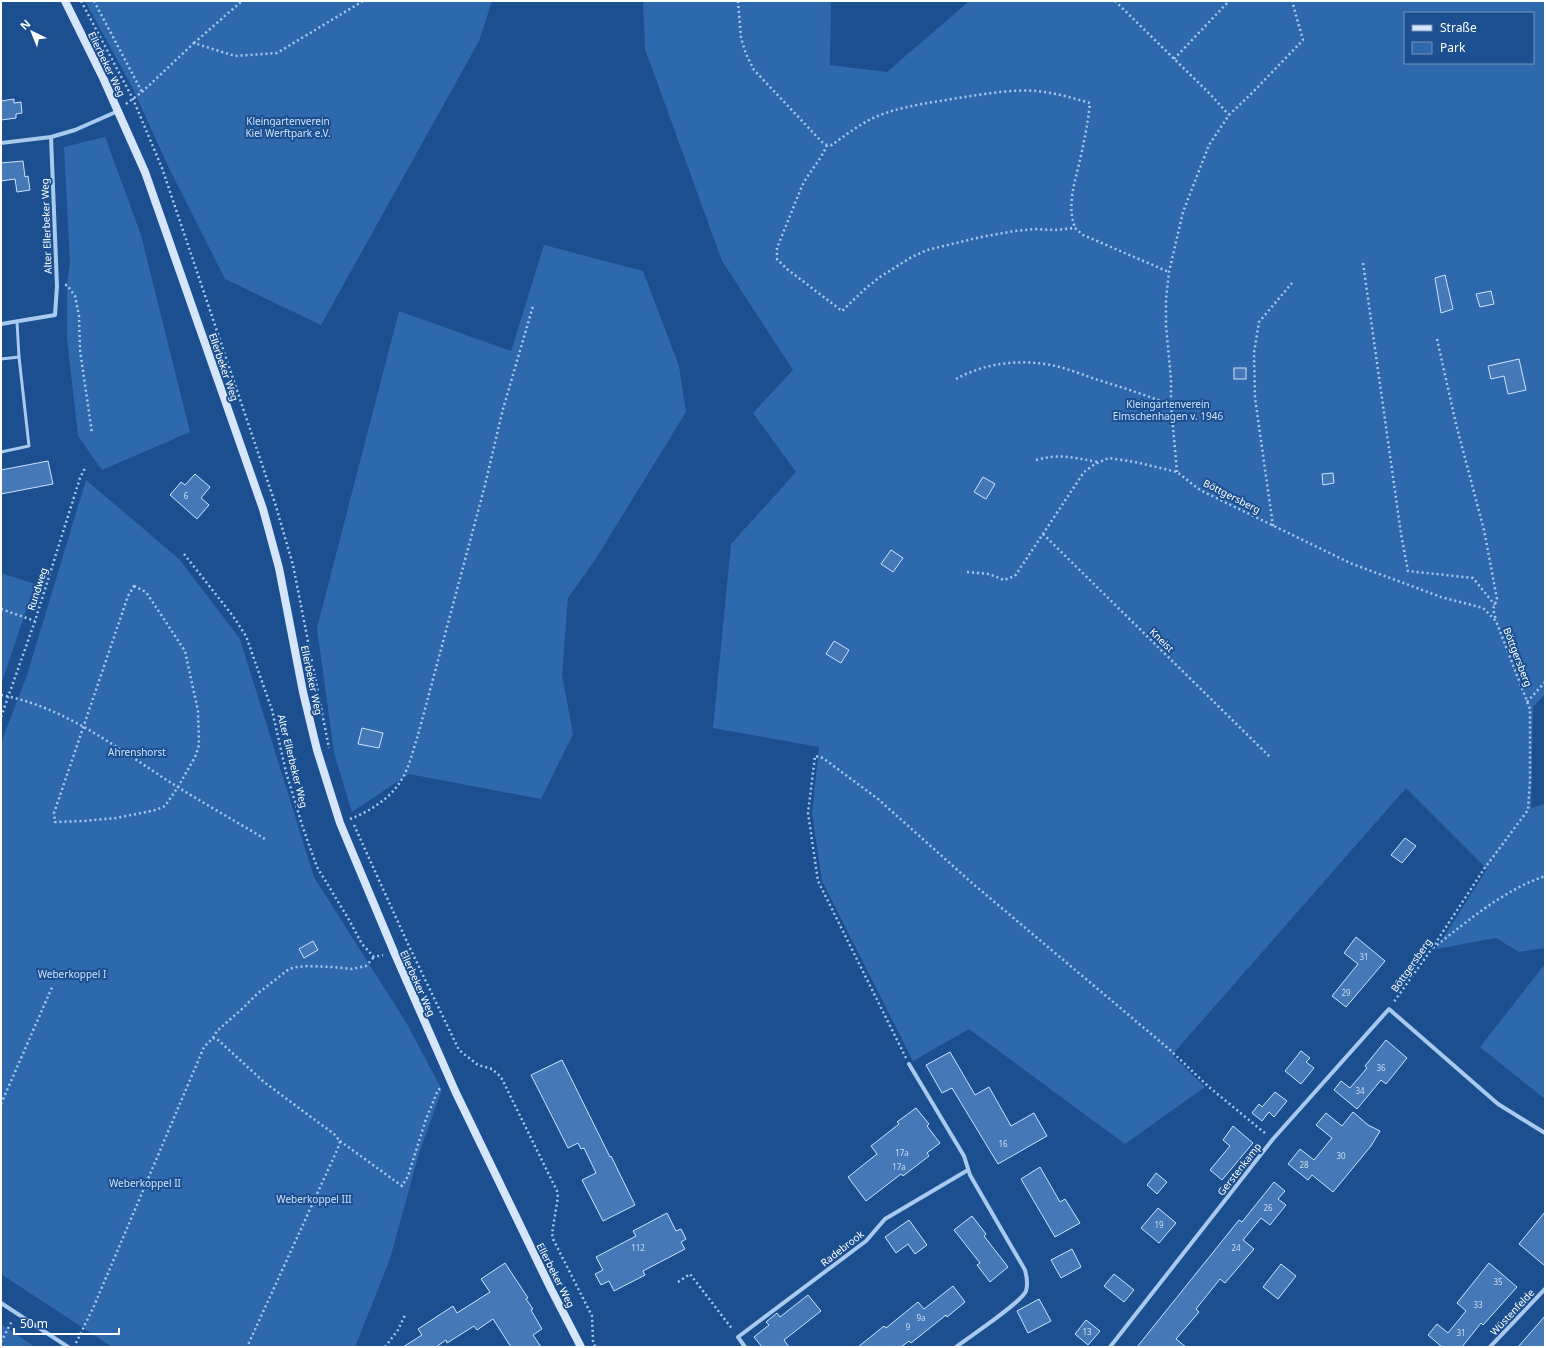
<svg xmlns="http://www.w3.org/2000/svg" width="1546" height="1348" viewBox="0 0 1546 1348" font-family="'Noto Sans',sans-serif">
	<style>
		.green { fill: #2e69ad; fill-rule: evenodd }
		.building { fill: #4478b7; stroke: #cfe3fa }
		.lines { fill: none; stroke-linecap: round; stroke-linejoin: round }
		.path { stroke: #a9c9ee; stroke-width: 2.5; stroke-dasharray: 2 3; stroke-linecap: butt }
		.lane { stroke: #a9c9ee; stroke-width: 3 }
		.street { stroke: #a9c9ee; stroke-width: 4 }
		.secondary { stroke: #d6e6fa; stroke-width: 8 }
		.labels { text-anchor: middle; stroke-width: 4; stroke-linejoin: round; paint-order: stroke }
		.number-label { font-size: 8px; fill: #d0dded }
		.street-label { font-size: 10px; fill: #fff; stroke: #1b4f8f }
		.park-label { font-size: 10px; fill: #cfe3fa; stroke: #1b4f8f }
	</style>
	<rect width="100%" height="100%" fill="#1b4f8f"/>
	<g class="green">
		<path d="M 85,1 L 492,1 L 479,41 L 321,325 L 225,279 L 169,168 L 132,87 Z"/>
		<path d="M 643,1 L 831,1 L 830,65 L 887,72 L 967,3 L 968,1 L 1545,1 L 1545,694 L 1533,707 L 1531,808 L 1545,804 L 1545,948 L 1519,952 L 1496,938 L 1436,949 L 1487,869 L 1406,788 L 1172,1055 L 1205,1087 L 1125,1144 L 969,1029 L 913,1061 L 822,881 L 812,813 L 819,747 L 713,728 L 731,544 L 796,472 L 753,413 L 793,370 L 722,261 L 645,49 ZM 1405,13 L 1533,13 L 1533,63 L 1405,63 Z"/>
		<path d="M 105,137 L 141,235 L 190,432 L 102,470 L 78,436 L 67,338 L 67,285 L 70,262 L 64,147 Z"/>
		<path d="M 544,245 L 643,271 L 679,366 L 686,412 L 595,560 L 568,598 L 562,675 L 573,734 L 541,799 L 409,774 L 352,812 L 334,753 L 317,628 L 399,311 L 511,351 Z"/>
		<path d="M 86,480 L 179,559 L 240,639 L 314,877 L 407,1024 L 442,1090 L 419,1153 L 390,1259 L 355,1347 L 112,1347 L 1,1274 L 1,743 L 27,675 Z"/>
		<path d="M 1,573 L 35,584 L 1,685 Z"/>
		<path d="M 1545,964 L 1545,1099 L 1480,1047 Z"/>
		<path d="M 1,1324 L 35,1347 L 1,1347 Z"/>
	</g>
	<g class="building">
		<path d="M 14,99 L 14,103 L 21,102 L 22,113 L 16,114 L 16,118 L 1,120 L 1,101 Z"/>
		<path d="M 23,161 L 25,177 L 28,176 L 30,190 L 17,192 L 15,179 L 1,181 L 1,163 Z"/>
		<path d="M 1445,275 L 1453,309 L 1441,313 L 1435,278 Z"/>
		<path d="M 1491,291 L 1494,304 L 1480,307 L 1476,294 Z"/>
		<path d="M 1519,359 L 1526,390 L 1508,394 L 1504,376 L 1491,379 L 1488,366 Z"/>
		<rect x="1234" y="368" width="12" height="11"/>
		<path d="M 48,461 L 53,484 L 1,494 L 1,470 Z"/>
		<path d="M 1333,473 L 1334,483 L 1323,485 L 1322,474 Z"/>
		<path d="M 195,474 L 210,487 L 201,498 L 209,505 L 197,519 L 170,495 L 181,482 L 185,485 Z"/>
		<path d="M 983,477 L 995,484 L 986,499 L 974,492 Z"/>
		<path d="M 891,550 L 903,558 L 893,572 L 881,564 Z"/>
		<path d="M 834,641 L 849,650 L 841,663 L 826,654 Z"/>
		<path d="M 362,728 L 383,733 L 379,748 L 358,744 Z"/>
		<path d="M 1405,838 L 1416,846 L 1402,863 L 1391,855 Z"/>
		<path d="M 1356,937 L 1385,961 L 1346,1007 L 1332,996 L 1358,964 L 1344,953 Z"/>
		<path d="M 313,941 L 318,950 L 304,958 L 299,949 Z"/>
		<path d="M 1386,1040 L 1407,1058 L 1386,1084 L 1381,1080 L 1357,1109 L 1334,1090 L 1341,1081 L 1350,1088 L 1367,1068 L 1365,1066 Z"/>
		<path d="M 1301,1051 L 1310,1058 L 1306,1062 L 1314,1068 L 1301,1084 L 1285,1071 Z"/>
		<path d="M 950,1052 L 975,1095 L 989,1087 L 1011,1126 L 1034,1113 L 1047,1136 L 998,1164 L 952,1088 L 942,1093 L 926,1065 Z"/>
		<path d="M 562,1060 L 610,1157 L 611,1156 L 635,1205 L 603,1221 L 582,1180 L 596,1173 L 584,1148 L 581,1149 L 578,1143 L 568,1148 L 531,1075 Z"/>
		<path d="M 1275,1092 L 1287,1101 L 1274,1117 L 1269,1112 L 1262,1121 L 1252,1113 L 1259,1104 L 1262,1107 Z"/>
		<path d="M 916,1108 L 929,1124 L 927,1126 L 940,1143 L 927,1153 L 929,1156 L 903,1176 L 901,1174 L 866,1201 L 848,1177 L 877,1154 L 871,1146 L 899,1124 L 897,1122 Z"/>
		<path d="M 1353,1112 L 1368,1125 L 1380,1131 L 1371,1146 L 1333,1192 L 1312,1175 L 1308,1180 L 1288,1164 L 1300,1149 L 1314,1160 L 1332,1138 L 1316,1125 L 1326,1113 L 1342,1126 Z"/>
		<path d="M 1233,1126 L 1253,1143 L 1222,1180 L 1210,1170 L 1230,1146 L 1223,1140 Z"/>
		<path d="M 1040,1167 L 1060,1202 L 1065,1199 L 1080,1223 L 1055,1237 L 1021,1179 Z"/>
		<path d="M 1156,1173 L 1167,1182 L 1157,1194 L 1147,1185 Z"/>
		<path d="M 1274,1182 L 1285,1191 L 1278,1199 L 1286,1205 L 1270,1225 L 1261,1218 L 1243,1240 L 1254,1249 L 1225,1283 L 1220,1279 L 1196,1309 L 1199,1312 L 1176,1339 L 1186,1347 L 1137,1347 L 1239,1220 L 1242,1222 Z"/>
		<path d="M 1158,1208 L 1176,1223 L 1159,1243 L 1141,1228 Z"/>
		<path d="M 1545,1212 L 1545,1266 L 1519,1244 Z"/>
		<path d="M 667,1213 L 676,1231 L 681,1229 L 686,1239 L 681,1242 L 685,1249 L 643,1271 L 645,1275 L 614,1291 L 609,1281 L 601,1285 L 595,1274 L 603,1270 L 596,1257 L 636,1236 L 633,1231 Z"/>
		<path d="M 972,1216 L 986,1234 L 984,1236 L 1008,1267 L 990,1282 L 977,1265 L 980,1263 L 954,1230 Z"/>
		<path d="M 909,1220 L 927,1245 L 915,1254 L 908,1244 L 896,1253 L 885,1237 Z"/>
		<path d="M 1072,1249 L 1081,1267 L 1061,1278 L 1051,1260 Z"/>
		<path d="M 505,1263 L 528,1298 L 526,1299 L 533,1309 L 531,1310 L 542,1329 L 533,1335 L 541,1347 L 511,1347 L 493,1319 L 477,1330 L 474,1326 L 447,1343 L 446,1340 L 436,1347 L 403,1347 L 422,1335 L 418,1329 L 453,1306 L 457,1313 L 490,1292 L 481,1279 Z"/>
		<path d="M 1489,1263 L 1517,1287 L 1483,1325 L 1481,1323 L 1462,1347 L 1442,1347 L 1428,1335 L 1437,1324 L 1448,1333 L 1466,1311 L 1457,1303 Z"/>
		<path d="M 1281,1264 L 1296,1276 L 1278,1299 L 1263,1287 Z"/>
		<path d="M 1114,1274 L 1134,1290 L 1124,1302 L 1104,1286 Z"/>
		<path d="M 953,1286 L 965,1302 L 947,1317 L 946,1315 L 911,1343 L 909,1341 L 901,1347 L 858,1347 L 884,1326 L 886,1328 L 918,1302 L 924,1309 Z"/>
		<path d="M 808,1295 L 821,1311 L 784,1340 L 789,1347 L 762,1347 L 754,1337 L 769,1325 L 766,1322 L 777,1313 L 780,1317 Z"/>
		<path d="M 1039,1299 L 1051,1321 L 1028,1333 L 1017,1311 Z"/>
		<path d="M 1545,1316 L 1545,1347 L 1518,1347 Z"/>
		<path d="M 1086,1320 L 1100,1331 L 1088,1345 L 1075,1334 Z"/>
	</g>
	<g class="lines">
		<g class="path">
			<path d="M 81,1 L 133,99 L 162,168 L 275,503 L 293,565 L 329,748"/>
			<path d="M 94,1 L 142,92"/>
			<path d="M 738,1 L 741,38 L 746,54 L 754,70 L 822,142 L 827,145 L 832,145 C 844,136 859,125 873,118 C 900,106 929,103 958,98 C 984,94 1011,89 1037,91 C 1055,93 1073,98 1090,103 C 1088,121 1085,138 1081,155 C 1076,180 1066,203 1075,228"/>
			<path d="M 1115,1 L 1210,94 L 1229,115"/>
			<path d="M 194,43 L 242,1"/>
			<path d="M 1174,59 L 1229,1"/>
			<path d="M 126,104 L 142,92 L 194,43 L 235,56 L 277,53 L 363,1"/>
			<path d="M 827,145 C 821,160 809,172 802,186 L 777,248 L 777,259 L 787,269 L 842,311 L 866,288 L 880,277 L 910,258 L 927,250 L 981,237 L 1015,231 L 1034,229 L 1055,230 L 1075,228 L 1083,235 L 1169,272"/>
			<path d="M 1363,263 L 1401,534 L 1408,571 L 1473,578 L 1495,605"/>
			<path d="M 65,285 L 67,285 L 75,296 L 79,316 L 80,350 L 92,433"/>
			<path d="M 1437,339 L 1456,424 L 1484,530 L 1497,599 L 1493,609 L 1496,620"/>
			<path d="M 956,379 C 985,363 1019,359 1051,365 C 1066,368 1081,374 1095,379 C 1121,387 1146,395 1171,405"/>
			<path d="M 1036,460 C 1060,453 1075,458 1098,462"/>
			<path d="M 1177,472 L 1171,405 L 1171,379 L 1166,326 L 1166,299 L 1169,272 L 1183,212 L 1209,145 L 1229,115 L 1252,93 L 1303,40 L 1292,1"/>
			<path d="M 1273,526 L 1255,398 L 1254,353 L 1259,322 L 1292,283"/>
			<path d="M 1043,534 L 1270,757"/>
			<path d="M 184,554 L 233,616 L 246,636 L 272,710 L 286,772 L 303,828 L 317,867 L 348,918 L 362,944 L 374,957 L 383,955"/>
			<path d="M 967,572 L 989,574 L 1004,580 L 1015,576 L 1084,472 L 1095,464 L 1109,458 L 1135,462 L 1177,472 L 1200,490 L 1350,563 L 1441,597 L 1483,608 L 1496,621 L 1530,709 L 1530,781 L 1528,810 L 1484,869 L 1431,950 L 1393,1003"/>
			<path d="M 134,586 L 146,592 L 185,651 L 198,711 L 199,745 L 195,757 L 178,787 L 165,806 L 156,810 L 116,818 L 84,821 L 55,822 L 54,813 L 128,596 Z"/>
			<path d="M 1,609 L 35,621"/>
			<path d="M 1,695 C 66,707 121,751 176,786 C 205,804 235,821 265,839"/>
			<path d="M 1527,702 L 1545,682"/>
			<path d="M 1,717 L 35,621 L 80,478 L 86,466"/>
			<path d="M 350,819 C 373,810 396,795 406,771 C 411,760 414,747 418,735 L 484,489 L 503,409 L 533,306"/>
			<path d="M 354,825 L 408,944 L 459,1050 L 478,1065 L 492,1069 L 501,1077 L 557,1191 L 558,1197 L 552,1233 L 553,1239 L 592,1316 L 593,1341 L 595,1346"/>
			<path d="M 1433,948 C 1468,921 1502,891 1545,876"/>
			<path d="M 213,1038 L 217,1031 L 243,1008 L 257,994 L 289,969 L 297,967 L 307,966 L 333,967 L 352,969 L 366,966 L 374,957"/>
			<path d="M 906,1058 L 818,881 L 808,813 L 815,756 L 823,758 L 878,799 L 972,883 L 1169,1049 L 1209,1087 L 1266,1134"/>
			<path d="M 1,1104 L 53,985"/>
			<path d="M 340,1141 L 402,1186 L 408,1176 L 426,1119 L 438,1090 L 442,1087"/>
			<path d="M 678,1282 L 690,1274 L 733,1330"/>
			<path d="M 1,1342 L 12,1321"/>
			<path d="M 76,1343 L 94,1306 L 204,1047 L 213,1038 L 217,1039 L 264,1082 L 334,1134 L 340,1141 L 338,1148 L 247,1347"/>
			<path d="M 385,1347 L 398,1330 L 405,1315"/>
		</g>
		<g class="lane">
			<path d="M 1,359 L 19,357"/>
			<path d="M 1,452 L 29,446 L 19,357 L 17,322"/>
		</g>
		<g class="street">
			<path d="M 1,143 L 51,137 L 75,130 L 118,111"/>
			<path d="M 1,324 L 55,315 L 57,286 L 51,137"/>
			<path d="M 909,1064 L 964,1156 L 970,1175 L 1025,1270 C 1027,1277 1028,1284 1026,1291 C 1021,1303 969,1337 956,1347"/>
			<path d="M 1,1303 L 68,1347"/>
			<path d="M 745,1347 L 738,1337 L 866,1241 L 885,1219 L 968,1170"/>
			<path d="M 1110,1347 L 1273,1139 L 1389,1009 L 1498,1104 L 1545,1133"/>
			<path d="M 1490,1347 L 1545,1289"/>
		</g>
		<path class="secondary" d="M 65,1 L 104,80 L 145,172 L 263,509 L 279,568 L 303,692 L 317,750 L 340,823 L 394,952 L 456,1093 L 551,1289 L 581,1347"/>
	</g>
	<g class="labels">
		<g class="number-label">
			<text x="186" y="499">6</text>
			<text x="1364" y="960">31</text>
			<text x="1346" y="996">29</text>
			<text x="1381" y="1071">36</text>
			<text x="1360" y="1094">34</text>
			<text x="1003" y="1147">16</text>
			<text x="902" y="1156">17a</text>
			<text x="1341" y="1159">30</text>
			<text x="1304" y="1168">28</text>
			<text x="899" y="1170">17a</text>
			<text x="1268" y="1211">26</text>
			<text x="1159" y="1228">19</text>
			<text x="638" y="1251">112</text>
			<text x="1236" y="1251">24</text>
			<text x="1498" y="1285">35</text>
			<text x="1478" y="1308">33</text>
			<text x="921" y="1321">9a</text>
			<text x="908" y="1330">9</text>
			<text x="1087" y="1335">13</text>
			<text x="1461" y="1336">31</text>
		</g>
		<g class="street-label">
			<text transform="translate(107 64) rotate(64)" y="4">Ellerbeker Weg</text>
			<text transform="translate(46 226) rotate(-92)" y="4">Alter Ellerbeker Weg</text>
			<text transform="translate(224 367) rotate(71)" y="4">Ellerbeker Weg</text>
			<text transform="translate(1232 496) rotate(27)" y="4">Böttgersberg</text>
			<text transform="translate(37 589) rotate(-72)" y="4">Rundweg</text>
			<text transform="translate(1162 640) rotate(44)" y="4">Kneist</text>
			<text transform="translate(1518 657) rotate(69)" y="4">Böttgersberg</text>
			<text transform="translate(312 680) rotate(78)" y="4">Ellerbeker Weg</text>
			<text transform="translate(293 761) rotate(76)" y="4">Alter Ellerbeker Weg</text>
			<text transform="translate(1411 965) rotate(-55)" y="4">Böttgersberg</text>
			<text transform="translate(418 983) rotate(66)" y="4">Ellerbeker Weg</text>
			<text transform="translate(1239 1169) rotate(-52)" y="4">Gerstenkamp</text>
			<text transform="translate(842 1248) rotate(-38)" y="4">Radebrook</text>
			<text transform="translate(556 1275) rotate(63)" y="4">Ellerbeker Weg</text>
			<text transform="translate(1512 1312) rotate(-47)" y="4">Wüstenfelde</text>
		</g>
		<g class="park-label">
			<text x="288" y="125">Kleingartenverein<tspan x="288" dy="12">Kiel Werftpark e.V.</tspan></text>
			<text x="1168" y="408">Kleingartenverein<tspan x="1168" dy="12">Elmschenhagen v. 1946</tspan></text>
			<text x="137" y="756">Ahrenshorst</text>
			<text x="72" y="978">Weberkoppel I</text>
			<text x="145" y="1187">Weberkoppel II</text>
			<text x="314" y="1203">Weberkoppel III</text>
		</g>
	</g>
	<rect width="1546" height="1348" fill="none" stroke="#ffffff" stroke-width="4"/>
	<rect x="1404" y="12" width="130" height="52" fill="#1b4f8f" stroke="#7695bc"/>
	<rect x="1412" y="25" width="20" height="6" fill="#d6e6fa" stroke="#7695bc"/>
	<text x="1440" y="32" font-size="12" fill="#ffffff">Straße</text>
	<rect x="1412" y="42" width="20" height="12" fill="#2e69ad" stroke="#7695bc"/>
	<text x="1440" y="52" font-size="12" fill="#ffffff">Park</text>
	<g transform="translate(32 32) rotate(317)" stroke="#1b4f8f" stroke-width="3" paint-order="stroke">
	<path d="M0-3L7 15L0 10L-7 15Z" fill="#ffffff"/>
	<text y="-6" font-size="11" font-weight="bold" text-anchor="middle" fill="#ffffff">N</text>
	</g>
	<path d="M14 1328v6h105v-6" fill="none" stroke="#ffffff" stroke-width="2"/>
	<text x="20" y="1328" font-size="12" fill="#ffffff" stroke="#1b4f8f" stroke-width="3" paint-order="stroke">50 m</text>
</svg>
